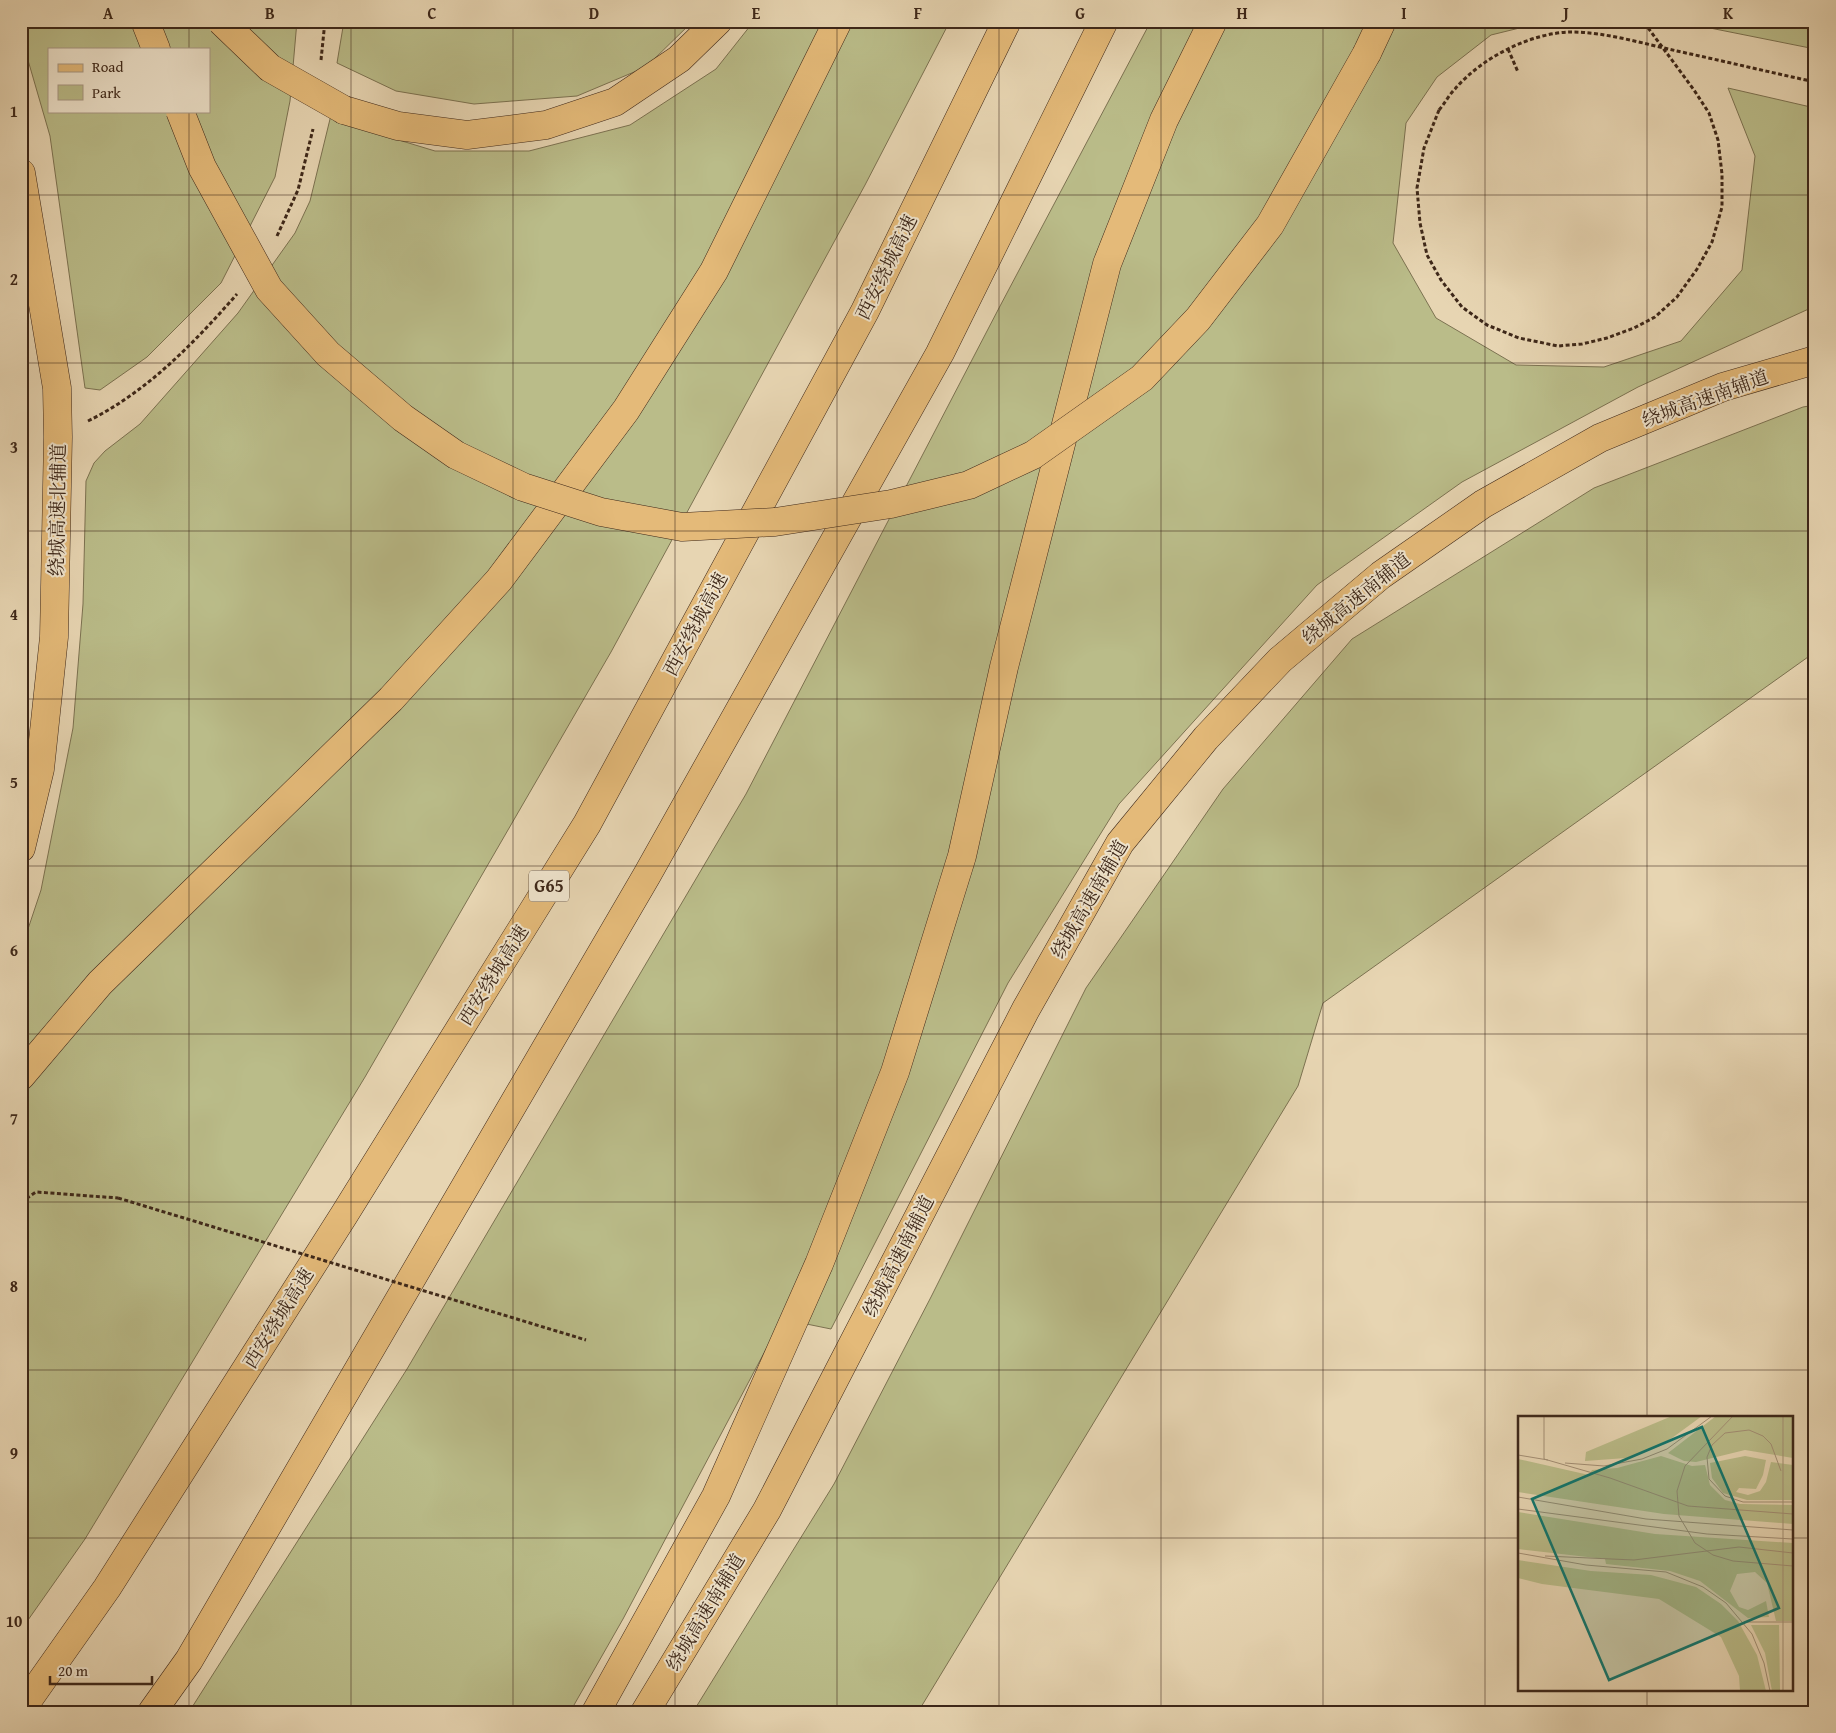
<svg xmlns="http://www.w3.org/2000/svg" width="1836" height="1733" viewBox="0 0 1836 1733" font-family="'Gentium Book Plus','Noto Serif SC',serif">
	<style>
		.green { fill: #babc89; stroke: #7c7251; fill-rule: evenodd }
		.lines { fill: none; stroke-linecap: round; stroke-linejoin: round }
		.major-casing { stroke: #3d2719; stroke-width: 29 }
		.highway-casing { stroke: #3d2719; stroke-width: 29 }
		.path { stroke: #3d2719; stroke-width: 3; stroke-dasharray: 4 2.5; stroke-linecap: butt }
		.major { stroke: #e4ba79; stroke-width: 28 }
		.highway { stroke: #e4ba79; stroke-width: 28 }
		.highway-bridge-casing { stroke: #3d2719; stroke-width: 29; stroke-linecap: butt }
		.path-bridge { stroke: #3d2719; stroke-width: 3; stroke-dasharray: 4 2.5; stroke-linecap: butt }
		.highway-bridge { stroke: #e4ba79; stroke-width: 28 }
		.grid { fill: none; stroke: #3d2719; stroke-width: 1; stroke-opacity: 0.55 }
		.labels { text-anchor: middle; stroke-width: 4; stroke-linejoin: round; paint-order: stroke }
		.shield { fill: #efe4cd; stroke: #72604f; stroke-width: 1 }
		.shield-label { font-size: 18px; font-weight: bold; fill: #3d2719 }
		.street-label { font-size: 19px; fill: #3d2719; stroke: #efe4cd }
		.inset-road { fill: none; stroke: #a38f75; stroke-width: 1 }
		.view { fill: #0f766e; fill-opacity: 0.15; stroke: #0f766e; stroke-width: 2.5 }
		.inset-edge { fill: none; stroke: #3d2719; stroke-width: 2.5 }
		.neatline { fill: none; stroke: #3d2719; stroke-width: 2 }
		.grid-label { font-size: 16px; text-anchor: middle; font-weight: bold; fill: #3d2719 }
	</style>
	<rect width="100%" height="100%" fill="#e7d5b2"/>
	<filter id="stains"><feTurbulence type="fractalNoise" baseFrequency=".004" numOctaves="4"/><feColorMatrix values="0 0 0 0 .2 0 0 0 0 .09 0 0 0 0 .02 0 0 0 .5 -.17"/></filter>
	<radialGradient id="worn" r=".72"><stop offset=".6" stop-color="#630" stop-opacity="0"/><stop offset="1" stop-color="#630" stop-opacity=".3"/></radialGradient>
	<g class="green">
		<path d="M 21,21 L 297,21 L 290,101 L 275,177 L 221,283 L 147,357 L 100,390 L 85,388 L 50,136 L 21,36 ZM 49,49 L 209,49 L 209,111 L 49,111 Z"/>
		<path d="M 344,21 L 693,21 L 646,67 L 577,96 L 474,104 L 396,91 L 337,63 Z"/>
		<path d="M 754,21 L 950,21 L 865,185 L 611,652 L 365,1077 L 85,1539 L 21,1630 L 21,950 L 41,890 L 73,728 L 83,604 L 86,481 L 94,463 L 105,451 L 140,424 L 238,313 L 295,233 L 310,201 L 331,115 L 379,134 L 435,151 L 529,151 L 630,125 L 716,69 Z"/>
		<path d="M 1151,21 L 1548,21 L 1491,35 L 1437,77 L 1406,123 L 1393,243 L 1436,318 L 1516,365 L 1604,367 L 1681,341 L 1742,270 L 1755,156 L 1728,88 L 1815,108 L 1815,303 L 1813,307 L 1638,387 L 1462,482 L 1317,585 L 1119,804 L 1008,983 L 831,1329 L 782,1319 L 623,1619 L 570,1712 L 189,1712 L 407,1369 L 746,794 L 999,308 Z"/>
		<path d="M 1654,21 L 1815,21 L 1815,49 L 1705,27 Z"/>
		<path d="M 1815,405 L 1815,652 L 1323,1003 L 1298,1086 L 918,1712 L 693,1712 L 834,1484 L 931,1297 L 1086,988 L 1223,789 L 1352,639 L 1594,488 L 1803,407 Z"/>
	</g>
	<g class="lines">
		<g class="major-casing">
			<g id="major">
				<path d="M 21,173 L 57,388 L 58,437 L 54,637 L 40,769 L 21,848"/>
				<path d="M 596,1712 L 716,1496 L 819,1264 L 895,1072 L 962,856 L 1004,667 L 1107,264 L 1164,120 L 1213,21"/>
				<path d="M 645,1712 L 767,1510 L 1026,1009 L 1120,843 L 1206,738 L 1280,660 L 1381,575 L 1483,504 L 1600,438 L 1723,387 L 1815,360"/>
			</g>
		</g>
		<g class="highway-casing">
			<g id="highway">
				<path d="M 145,21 L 156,49"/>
				<path d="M 1367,53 L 1382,21"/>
				<path d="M 344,110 L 398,126 L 467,135 L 546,125 L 615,102 L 679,59 L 718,21"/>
				<path d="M 21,1076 L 100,983 L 391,699 L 499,580 L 626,410 L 714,271 L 838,21"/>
				<path d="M 21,1710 L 107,1588 L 344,1215 L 587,824 L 865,311 L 1007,21"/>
				<path d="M 152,1712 L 189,1660 L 647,875 L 940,353 L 1104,21"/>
			</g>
		</g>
		<g class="path">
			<path d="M 1508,49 L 1518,72"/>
			<path d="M 321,60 L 325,21"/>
			<path d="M 1439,110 C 1445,103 1449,95 1455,89 C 1481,58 1532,32 1572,32 C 1605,32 1645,44 1677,51 C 1723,61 1769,72 1815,82"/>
			<path d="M 277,236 L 298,190 L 313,129"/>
			<path d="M 88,421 C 147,392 194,343 237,294"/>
			<path d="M 21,1202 L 36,1192 L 118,1198"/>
		</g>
		<use href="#major" class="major"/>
		<use href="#highway" class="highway"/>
		<g class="highway-bridge-casing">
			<g id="highway-bridge">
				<path d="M 221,21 L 270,68 L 344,110"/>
				<path d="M 180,111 L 202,167 L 269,289 L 328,354 L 403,418 L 456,455 L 523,487 L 601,512 L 682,527 L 775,522 L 891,504 L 969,485 L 1033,455 L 1142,378 L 1198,319 L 1270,225 L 1367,53"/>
			</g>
		</g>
		<g class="path-bridge">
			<path d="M 1439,110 L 1424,148 L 1417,188 L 1420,223 L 1427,255 L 1441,280 L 1462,307 L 1487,325 L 1519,338 L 1558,346 L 1582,344 L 1607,338 L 1634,328 L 1655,317 L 1677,297 L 1697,269 L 1712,242 L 1722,207 L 1722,174 L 1718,140 L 1709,113 L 1694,90 L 1643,21"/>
			<path d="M 118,1198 L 586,1340"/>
		</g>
		<use href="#highway-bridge" class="highway-bridge"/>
	</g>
	<path class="grid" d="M 189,21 L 189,49M 351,21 L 351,1712M 513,21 L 513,1712M 675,21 L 675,1712M 837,21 L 837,1712M 999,21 L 999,1712M 1161,21 L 1161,1712M 1323,21 L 1323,1712M 1485,21 L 1485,1712M 1647,21 L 1647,1417M 189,111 L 189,1712M 21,195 L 1815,195M 21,363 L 1815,363M 21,531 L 1815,531M 21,699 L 1815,699M 21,866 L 1815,866M 21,1034 L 1815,1034M 21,1202 L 1815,1202M 21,1370 L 1815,1370M 21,1538 L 1520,1538M 1792,1538 L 1815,1538M 1647,1689 L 1647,1712"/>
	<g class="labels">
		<rect class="shield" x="529" y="870.5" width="40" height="31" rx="4"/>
		<g class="shield-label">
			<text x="549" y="892">G65</text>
		</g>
		<g class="street-label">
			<text transform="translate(886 267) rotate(-64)" y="7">西安绕城高速</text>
			<text transform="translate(1705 398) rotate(-20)" y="7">绕城高速南辅道</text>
			<text transform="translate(57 510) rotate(-89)" y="7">绕城高速北辅道</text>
			<text transform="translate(1356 598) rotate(-39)" y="7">绕城高速南辅道</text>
			<text transform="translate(695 624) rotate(-62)" y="7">西安绕城高速</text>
			<text transform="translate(1089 899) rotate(-60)" y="7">绕城高速南辅道</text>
			<text transform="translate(493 975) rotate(-58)" y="7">西安绕城高速</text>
			<text transform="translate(898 1256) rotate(-63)" y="7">绕城高速南辅道</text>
			<text transform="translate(278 1318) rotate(-58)" y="7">西安绕城高速</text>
			<text transform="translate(705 1612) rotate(-59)" y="7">绕城高速南辅道</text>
		</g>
	</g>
	<g transform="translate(1518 1416)">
		<rect width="275" height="275" fill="#e7d5b2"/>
		<path d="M 154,0 L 184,0 L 154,22 L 132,34 L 108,42 L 67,45 L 68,36 ZM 198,0 L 275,0 L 275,42 L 227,34 L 178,46 L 166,45 L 150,37 ZM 143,40 L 174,50 L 187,49 L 192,69 L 207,84 L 222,88 L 275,89 L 275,108 L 146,98 L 0,76 L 0,43 L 71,59 L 74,54 L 99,52 ZM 227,40 L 248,44 L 245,59 L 238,73 L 221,72 L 218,76 L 230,79 L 242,75 L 248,66 L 253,46 L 275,49 L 275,84 L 229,84 L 205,77 L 194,62 L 192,47 ZM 0,96 L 137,118 L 275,127 L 275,205 L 258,205 L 249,167 L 237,156 L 219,158 L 212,175 L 221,191 L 230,194 L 248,185 L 251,201 L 230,202 L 182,165 L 152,155 L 88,148 L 87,143 L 0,133 ZM 0,144 L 73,155 L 133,159 L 178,171 L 203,188 L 220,205 L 239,239 L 248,275 L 222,275 L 221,260 L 203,221 L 141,183 L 24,168 L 0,162 ZM 233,209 L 261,209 L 262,275 L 254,275 L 247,237 Z" fill="#babc89"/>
		<path class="inset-road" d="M 26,0 L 26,43M 215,0 L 167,50 L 159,75 L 161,100 L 177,127 L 195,139 L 215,145 L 275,150M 265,0 L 265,275M 0,39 L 30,44M 26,43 L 92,62 L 170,90 L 275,98M 47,47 L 86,50 L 124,43 L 149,33 L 194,0M 263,55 L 253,28 L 245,20 L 231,14 L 207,17 L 194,29 L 189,41 L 191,63 L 207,80 L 225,86 L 275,86M 0,81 L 128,103 L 275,114M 0,93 L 189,118 L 275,123M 0,137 L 68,149 L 148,156 L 185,171 L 208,187 L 234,218 L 246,247 L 252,275M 27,140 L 116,144 L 221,131 L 275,137M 226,206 L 275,206"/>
		<path class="view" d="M 184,11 L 261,192 L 91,264 L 14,83 Z"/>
		<rect width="275" height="275" class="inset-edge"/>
	</g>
	<rect width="1836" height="1733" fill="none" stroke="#e7d5b2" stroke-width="55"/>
	<rect x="48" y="48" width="162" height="65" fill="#efe4cd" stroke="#a89885"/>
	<rect x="58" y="64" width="25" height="8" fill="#e4ba79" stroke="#a89885"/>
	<text x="92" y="72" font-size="15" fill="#3d2719">Road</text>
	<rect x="58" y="85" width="25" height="15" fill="#babc89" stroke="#a89885"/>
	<text x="92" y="98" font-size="15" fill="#3d2719">Park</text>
	<path d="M50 1676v8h102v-8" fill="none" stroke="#3d2719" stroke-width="2.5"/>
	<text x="58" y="1676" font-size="15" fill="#3d2719" stroke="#efe4cd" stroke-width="4" paint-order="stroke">20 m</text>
	<rect x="28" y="28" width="1780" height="1678" class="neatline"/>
	<g class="grid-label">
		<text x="108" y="19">A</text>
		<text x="270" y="19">B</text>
		<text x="432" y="19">C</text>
		<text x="594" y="19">D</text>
		<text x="756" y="19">E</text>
		<text x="918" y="19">F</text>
		<text x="1080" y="19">G</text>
		<text x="1242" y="19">H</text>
		<text x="1404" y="19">I</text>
		<text x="1566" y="19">J</text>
		<text x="1728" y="19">K</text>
		<text x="14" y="117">1</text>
		<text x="14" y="285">2</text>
		<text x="14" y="453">3</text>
		<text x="14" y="620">4</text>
		<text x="14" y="788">5</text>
		<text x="14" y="956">6</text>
		<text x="14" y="1124">7</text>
		<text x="14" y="1292">8</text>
		<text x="14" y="1459">9</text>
		<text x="14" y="1627">10</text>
	</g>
	<rect width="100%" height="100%" filter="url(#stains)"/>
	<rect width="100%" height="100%" fill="url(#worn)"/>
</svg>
